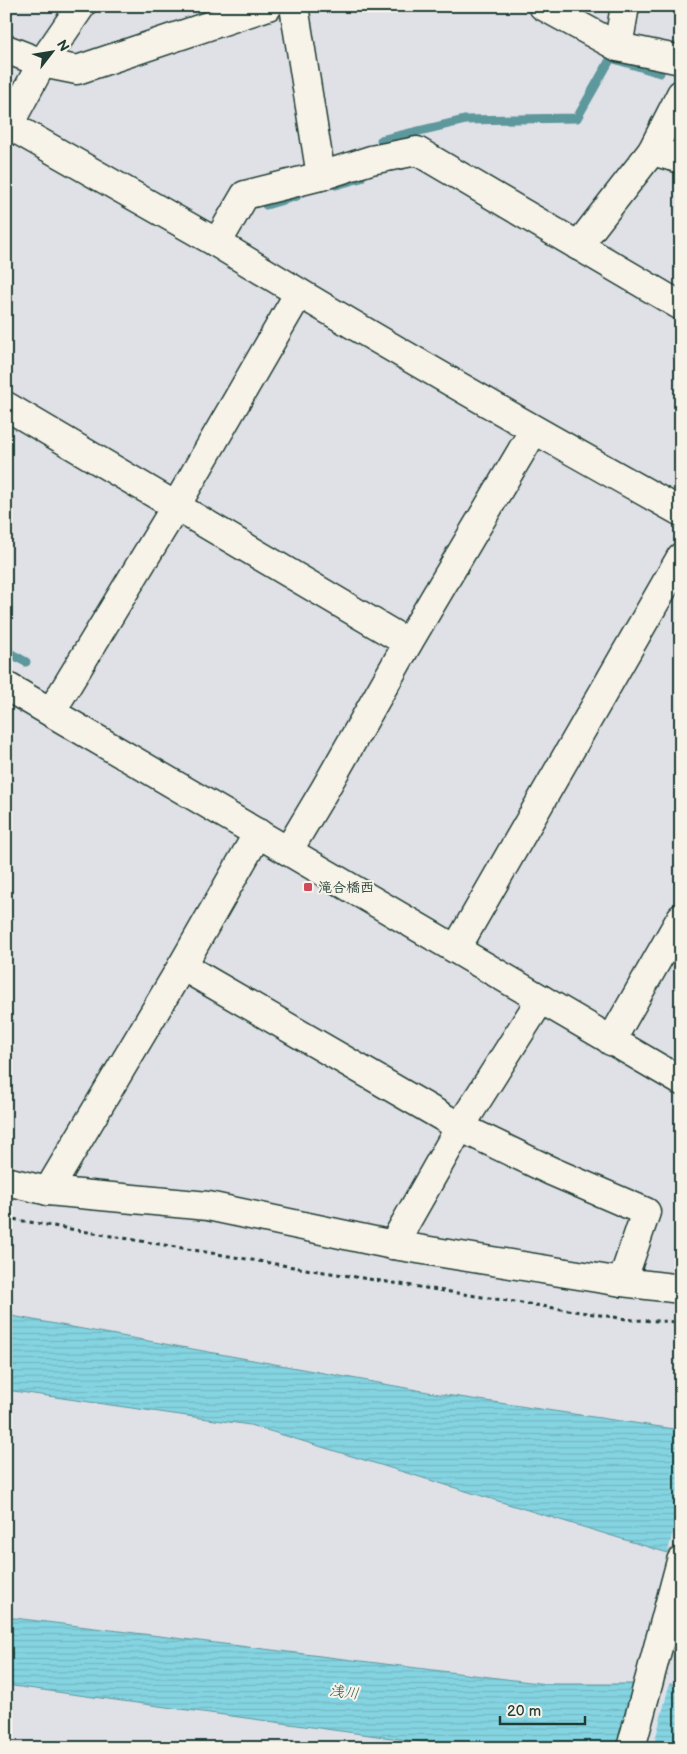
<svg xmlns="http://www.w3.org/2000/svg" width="687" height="1754" viewBox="0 0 687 1754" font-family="'Balsamiq Sans','Klee One',sans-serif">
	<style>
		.water { fill: url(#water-rules); stroke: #5c989c }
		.pier { fill: #e0e0e7 }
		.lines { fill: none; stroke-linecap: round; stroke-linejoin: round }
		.stream { stroke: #5c989c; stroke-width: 9 }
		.minor-casing { stroke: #1f3d34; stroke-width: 31 }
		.path { stroke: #1f3d34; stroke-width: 3; stroke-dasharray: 4 4; stroke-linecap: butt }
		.minor { stroke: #f7f3e8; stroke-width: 28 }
		.poi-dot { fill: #d1495b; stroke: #f7f3e8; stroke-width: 2 }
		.labels { text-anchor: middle; stroke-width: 4; stroke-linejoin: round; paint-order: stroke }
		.poi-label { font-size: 14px; font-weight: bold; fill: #1f3d34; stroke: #f7f3e8; text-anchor: start }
		.water-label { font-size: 15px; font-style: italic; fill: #335b57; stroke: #f7f3e8 }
	</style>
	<defs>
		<pattern id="water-rules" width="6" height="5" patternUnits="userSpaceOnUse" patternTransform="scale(1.25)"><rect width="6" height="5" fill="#85d4e2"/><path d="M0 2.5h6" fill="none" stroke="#72b7c2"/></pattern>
	</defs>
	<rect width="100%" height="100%" fill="#e0e0e7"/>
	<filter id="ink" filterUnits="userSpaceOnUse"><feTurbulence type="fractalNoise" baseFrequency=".02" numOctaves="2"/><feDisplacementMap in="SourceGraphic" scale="10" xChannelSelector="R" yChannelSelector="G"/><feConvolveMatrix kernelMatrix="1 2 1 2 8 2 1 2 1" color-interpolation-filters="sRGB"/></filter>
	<g filter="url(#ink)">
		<g class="water">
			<path d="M 6,1315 L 439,1394 L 681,1430 L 681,1557 L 250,1425 L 6,1390 Z"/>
			<path d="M 6,1617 L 546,1684 L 681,1684 L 681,1748 L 464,1748 L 6,1685 Z"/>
		</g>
		<g class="pier">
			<path d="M 681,1502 L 681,1559 L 667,1555 Z"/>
			<path d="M 633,1682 L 670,1682 L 653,1748 L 616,1748 Z"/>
		</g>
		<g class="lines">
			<g class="stream">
				<path d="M 381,140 L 465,120 L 577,118 L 611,58 L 660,73"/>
				<path d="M 336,185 L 361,178"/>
				<path d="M 266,205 L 297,196"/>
				<path d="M 6,651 L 26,662"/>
			</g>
			<g class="minor-casing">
				<g id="minor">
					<path d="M 294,6 L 321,176"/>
					<path d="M 543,6 L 618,47 L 681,60"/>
					<path d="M 618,47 L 625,6"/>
					<path d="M 6,49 L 42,63 L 77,70 L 268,6"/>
					<path d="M 9,125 L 217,243 L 245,195 L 321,176 L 371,160 L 417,151 L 681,306"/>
					<path d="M 6,130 L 42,63 L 81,6"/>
					<path d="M 652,151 L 681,159"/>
					<path d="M 217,243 C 370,337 525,425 681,512"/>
					<path d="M 578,246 L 652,151 L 681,94"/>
					<path d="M 6,406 L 408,643"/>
					<path d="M 6,686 L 681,1081"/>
					<path d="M 51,712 L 176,506 L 299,293"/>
					<path d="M 288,851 L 325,789 L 408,643 L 534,430"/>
					<path d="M 456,949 L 681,557"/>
					<path d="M 182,966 L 460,1127 L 551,1171 L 646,1212 L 622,1282"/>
					<path d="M 611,1041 L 681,918"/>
					<path d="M 6,1181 L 48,1191 L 208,1206 L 393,1245 L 622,1282 L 681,1289"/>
					<path d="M 48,1191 L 182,966 L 258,833"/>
					<path d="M 393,1245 L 460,1127 L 541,999"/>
					<path d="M 631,1748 L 681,1561"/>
				</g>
			</g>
			<path class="path" d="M 6,1218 L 305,1269 L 476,1296 L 633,1320 L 681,1322"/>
			<use href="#minor" class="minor"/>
		</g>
	</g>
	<rect class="poi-dot" x="303" y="882" width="10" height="10" rx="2.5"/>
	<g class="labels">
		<g class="poi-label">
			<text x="318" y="892">滝合橋西</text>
		</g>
		<g class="water-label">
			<text transform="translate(344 1692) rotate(7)" y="5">浅川</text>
		</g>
	</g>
	<rect width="687" height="1754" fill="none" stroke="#f7f3e8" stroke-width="25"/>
	<rect x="12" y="12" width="662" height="1729" fill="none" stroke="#1f3d34" stroke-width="2" filter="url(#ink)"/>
	<g transform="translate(52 52) rotate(59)" stroke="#f7f3e8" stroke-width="4" paint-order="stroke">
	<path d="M0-4L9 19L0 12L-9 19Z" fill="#1f3d34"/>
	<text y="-8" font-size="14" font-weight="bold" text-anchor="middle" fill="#1f3d34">N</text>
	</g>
	<path d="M500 1716v8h85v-8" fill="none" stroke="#1f3d34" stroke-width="2.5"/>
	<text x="507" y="1716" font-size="15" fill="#1f3d34" stroke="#f7f3e8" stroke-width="4" paint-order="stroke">20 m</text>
</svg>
